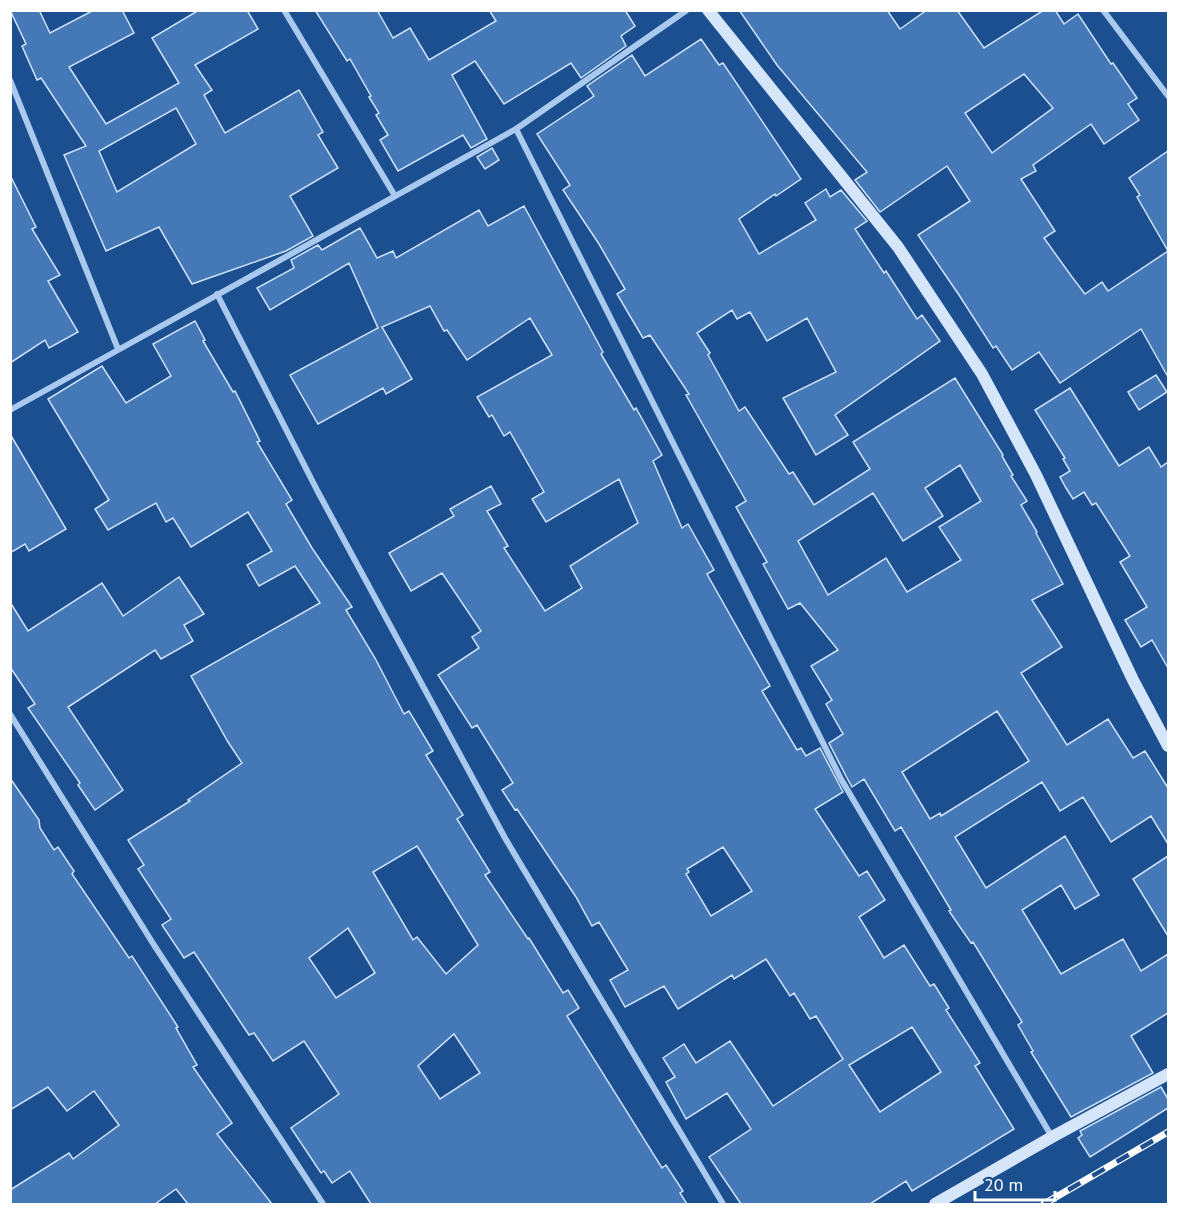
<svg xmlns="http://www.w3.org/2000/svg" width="1179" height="1215" viewBox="0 0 1179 1215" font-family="'PT Sans',sans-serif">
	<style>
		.building { fill: #4478b7; stroke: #cfe3fa; stroke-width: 1.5; fill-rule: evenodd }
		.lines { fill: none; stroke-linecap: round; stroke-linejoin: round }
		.street { stroke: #a9c9ee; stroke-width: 6 }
		.secondary { stroke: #d6e6fa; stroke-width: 12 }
		.rail-casing { stroke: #fff; stroke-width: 7 }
		.rail { stroke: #1b4f8f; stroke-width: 4.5; stroke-dasharray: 14; stroke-linecap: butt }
	</style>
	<rect width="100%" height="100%" fill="#1b4f8f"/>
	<g class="building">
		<path d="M 10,10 L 39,10 L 50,33 L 94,10 L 122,10 L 134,33 L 69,67 L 106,124 L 179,83 L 152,38 L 199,10 L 247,10 L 258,29 L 195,65 L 212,90 L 204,95 L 225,133 L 299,90 L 323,132 L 318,135 L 338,168 L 290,196 L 313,236 L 286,251 L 192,284 L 159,227 L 106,251 L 64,155 L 86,146 L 41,78 L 37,80 L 22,46 L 26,44 ZM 176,108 L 196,144 L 117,192 L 99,151 Z"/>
		<path d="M 315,10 L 377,10 L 393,38 L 410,28 L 429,60 L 496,21 L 489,10 L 625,10 L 635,26 L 621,36 L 626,46 L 581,78 L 571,63 L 504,104 L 475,61 L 452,75 L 487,139 L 471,148 L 463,135 L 398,171 L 380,140 L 388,135 L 376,115 L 379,113 L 369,97 L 371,96 L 350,59 L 347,61 Z"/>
		<path d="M 739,10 L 887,10 L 900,29 L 927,10 L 957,10 L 984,48 L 1044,10 L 1055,10 L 1064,24 L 1078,14 L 1111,64 L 1113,63 L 1137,98 L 1128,104 L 1139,120 L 1104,144 L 1091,124 L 1033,165 L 1036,171 L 1021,179 L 1055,231 L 1044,238 L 1072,277 L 1085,294 L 1102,282 L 1108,291 L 1168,251 L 1137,197 L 1140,195 L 1129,178 L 1168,151 L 1168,377 L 1141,329 L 1060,383 L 1039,352 L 1012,370 L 996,346 L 993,348 L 959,295 L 918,235 L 970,201 L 947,166 L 880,212 L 855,180 L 867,172 L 777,65 ZM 1024,74 L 1053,108 L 992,153 L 965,113 Z"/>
		<path d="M 701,39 L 719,65 L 723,63 L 801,179 L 776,196 L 775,194 L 739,219 L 759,254 L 816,220 L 805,203 L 826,189 L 830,197 L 841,190 L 867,221 L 855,229 L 884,273 L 886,271 L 917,319 L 922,315 L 940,341 L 835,415 L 848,435 L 816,455 L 783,398 L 836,372 L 807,318 L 767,341 L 750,312 L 737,319 L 732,310 L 697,333 L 710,353 L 708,355 L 739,411 L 745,407 L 789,474 L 793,472 L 814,505 L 870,469 L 853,442 L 955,378 L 1003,455 L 1002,456 L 1013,475 L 1011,476 L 1027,501 L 1021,505 L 1037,532 L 1036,533 L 1063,584 L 1032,600 L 1062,647 L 1021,673 L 1067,745 L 1108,719 L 1133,758 L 1145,751 L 1168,788 L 1168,844 L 1151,816 L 1111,842 L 1083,797 L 1060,811 L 1042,782 L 955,837 L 986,888 L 1065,836 L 1099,895 L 1075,909 L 1061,885 L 1022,910 L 1061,974 L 1123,939 L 1141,971 L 1168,954 L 1168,1013 L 1131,1036 L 1153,1073 L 1071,1117 L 1031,1052 L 1033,1051 L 1018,1025 L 1022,1022 L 973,942 L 971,943 L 949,911 L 951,910 L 901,827 L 895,831 L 864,779 L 852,787 L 846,776 L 829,743 L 843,734 L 826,704 L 832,700 L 811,666 L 838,650 L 800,603 L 788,609 L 763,564 L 767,562 L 736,507 L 746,501 L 686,395 L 689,394 L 650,335 L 643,338 L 617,294 L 625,289 L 599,244 L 563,190 L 570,185 L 537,134 L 594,96 L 587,86 L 632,55 L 645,76 ZM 960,465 L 981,501 L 939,527 L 961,560 L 907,592 L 886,558 L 828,595 L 798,541 L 873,493 L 903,541 L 943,516 L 925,488 ZM 997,711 L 1029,761 L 941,816 L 940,813 L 930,819 L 902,772 Z"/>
		<path d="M 492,148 L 499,160 L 485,169 L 477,157 Z"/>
		<path d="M 10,175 L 36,227 L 32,229 L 60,275 L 48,281 L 78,332 L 49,348 L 45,340 L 10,363 Z"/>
		<path d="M 524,206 L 603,352 L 601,354 L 634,410 L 636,408 L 662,455 L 653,461 L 682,528 L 688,524 L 714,570 L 707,574 L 770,686 L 762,691 L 797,750 L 801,748 L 806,756 L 820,748 L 843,792 L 815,809 L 859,876 L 867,871 L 885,900 L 859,917 L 884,958 L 904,945 L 930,986 L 934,984 L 949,1008 L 946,1010 L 980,1063 L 975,1066 L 1014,1129 L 912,1191 L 906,1181 L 870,1204 L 741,1204 L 709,1157 L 751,1129 L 727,1093 L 686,1119 L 666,1082 L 675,1077 L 663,1058 L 684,1044 L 696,1063 L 730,1041 L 773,1106 L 843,1059 L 816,1016 L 810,1019 L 794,993 L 790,996 L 766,959 L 734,979 L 732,975 L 678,1009 L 664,986 L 625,1007 L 610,980 L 628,970 L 599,922 L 592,926 L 576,897 L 517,809 L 515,810 L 502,790 L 513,783 L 477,725 L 472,728 L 438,675 L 479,648 L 472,637 L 481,631 L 442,573 L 411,591 L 389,553 L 454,516 L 450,509 L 491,486 L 501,504 L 487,511 L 508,546 L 504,548 L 545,611 L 582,588 L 570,566 L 638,523 L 619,479 L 546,522 L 532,499 L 544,492 L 510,432 L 504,436 L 492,415 L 489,417 L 477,397 L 552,355 L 530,318 L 467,360 L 447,330 L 444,331 L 430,306 L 382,327 L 412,379 L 386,394 L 383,388 L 318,424 L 290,375 L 378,328 L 349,263 L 270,310 L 257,288 L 294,268 L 291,260 L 318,245 L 322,250 L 360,228 L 377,258 L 393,251 L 396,258 L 479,210 L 488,226 ZM 723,847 L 752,891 L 711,916 L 686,874 L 689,872 L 687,869 ZM 912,1027 L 941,1072 L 880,1112 L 849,1065 Z"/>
		<path d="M 195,321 L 205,340 L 203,341 L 233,392 L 235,391 L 260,441 L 257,442 L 292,500 L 286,504 L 312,548 L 352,607 L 346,610 L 375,658 L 404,714 L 409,711 L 433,751 L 426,755 L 463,815 L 457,819 L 490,872 L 485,875 L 528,939 L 529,938 L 563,993 L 568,990 L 579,1008 L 567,1016 L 662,1168 L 666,1165 L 683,1191 L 680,1193 L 687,1204 L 371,1204 L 350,1171 L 332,1183 L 324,1171 L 321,1173 L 291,1128 L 339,1094 L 304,1041 L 273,1061 L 254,1033 L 249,1035 L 194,952 L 184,958 L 162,925 L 171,919 L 138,869 L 144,865 L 128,840 L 190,801 L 188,800 L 242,763 L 228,742 L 191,676 L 320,603 L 295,566 L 259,586 L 247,565 L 272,551 L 248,512 L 191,547 L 173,518 L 166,522 L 156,503 L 108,530 L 95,509 L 109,500 L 48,399 L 102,366 L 126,403 L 171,376 L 153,344 ZM 417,846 L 478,945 L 446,974 L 417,937 L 413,940 L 373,872 ZM 348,928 L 375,973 L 336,998 L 309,958 ZM 454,1034 L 480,1073 L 440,1099 L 418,1066 Z"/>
		<path d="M 1156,375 L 1167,392 L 1139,410 L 1128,392 Z"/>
		<path d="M 1070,388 L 1119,466 L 1149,447 L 1161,467 L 1168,462 L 1168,668 L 1152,640 L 1141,647 L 1125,620 L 1147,607 L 1120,562 L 1130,556 L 1096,503 L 1092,505 L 1084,492 L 1073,499 L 1066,488 L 1060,477 L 1070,471 L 1063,459 L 1065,458 L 1035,410 Z"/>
		<path d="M 10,434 L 66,529 L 29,551 L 25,544 L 10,553 Z"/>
		<path d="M 179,577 L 204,614 L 184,625 L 193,641 L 161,659 L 155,650 L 68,707 L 123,790 L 95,810 L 78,785 L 80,783 L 28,708 L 35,704 L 10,667 L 10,602 L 28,631 L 102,583 L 123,616 Z"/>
		<path d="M 10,778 L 39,820 L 40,828 L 54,850 L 58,847 L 74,871 L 72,874 L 129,958 L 132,956 L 178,1027 L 176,1028 L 197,1065 L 193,1067 L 232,1123 L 217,1134 L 272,1204 L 188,1204 L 176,1189 L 155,1204 L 10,1204 L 10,1190 L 69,1153 L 73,1159 L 119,1125 L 94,1091 L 67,1111 L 48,1087 L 10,1110 Z"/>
		<path d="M 1168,856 L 1168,936 L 1133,879 Z"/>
		<path d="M 1161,1087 L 1168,1099 L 1168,1108 L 1090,1157 L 1078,1138 L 1082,1135 L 1080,1131 Z"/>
	</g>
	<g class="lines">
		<g class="street">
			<path d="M 284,10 L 395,196"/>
			<path d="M 1103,10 L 1168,96"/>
			<path d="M 10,80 L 118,349"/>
			<path d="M 516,129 L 841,779 L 1052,1137"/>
			<path d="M 217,294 L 318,492 L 505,838 L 723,1204"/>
			<path d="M 10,410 L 516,129 L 687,10"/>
			<path d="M 10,714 L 154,945 L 323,1204"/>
		</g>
		<g class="secondary">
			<path d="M 708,10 L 898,247 L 982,374 L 1036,475 L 1133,680 L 1168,746"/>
			<path d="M 935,1204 L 1052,1137 L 1168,1074"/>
		</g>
		<g class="rail-casing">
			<path id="rail" d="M 1044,1204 L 1168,1132"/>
		</g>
		<use href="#rail" class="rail"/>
	</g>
	<rect width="1179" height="1215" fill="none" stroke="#ffffff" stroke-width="24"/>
	<path d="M975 1191v9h80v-9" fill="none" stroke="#ffffff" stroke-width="3"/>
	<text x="984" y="1191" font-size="18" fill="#ffffff" stroke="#1b4f8f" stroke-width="4.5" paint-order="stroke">20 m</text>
</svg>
